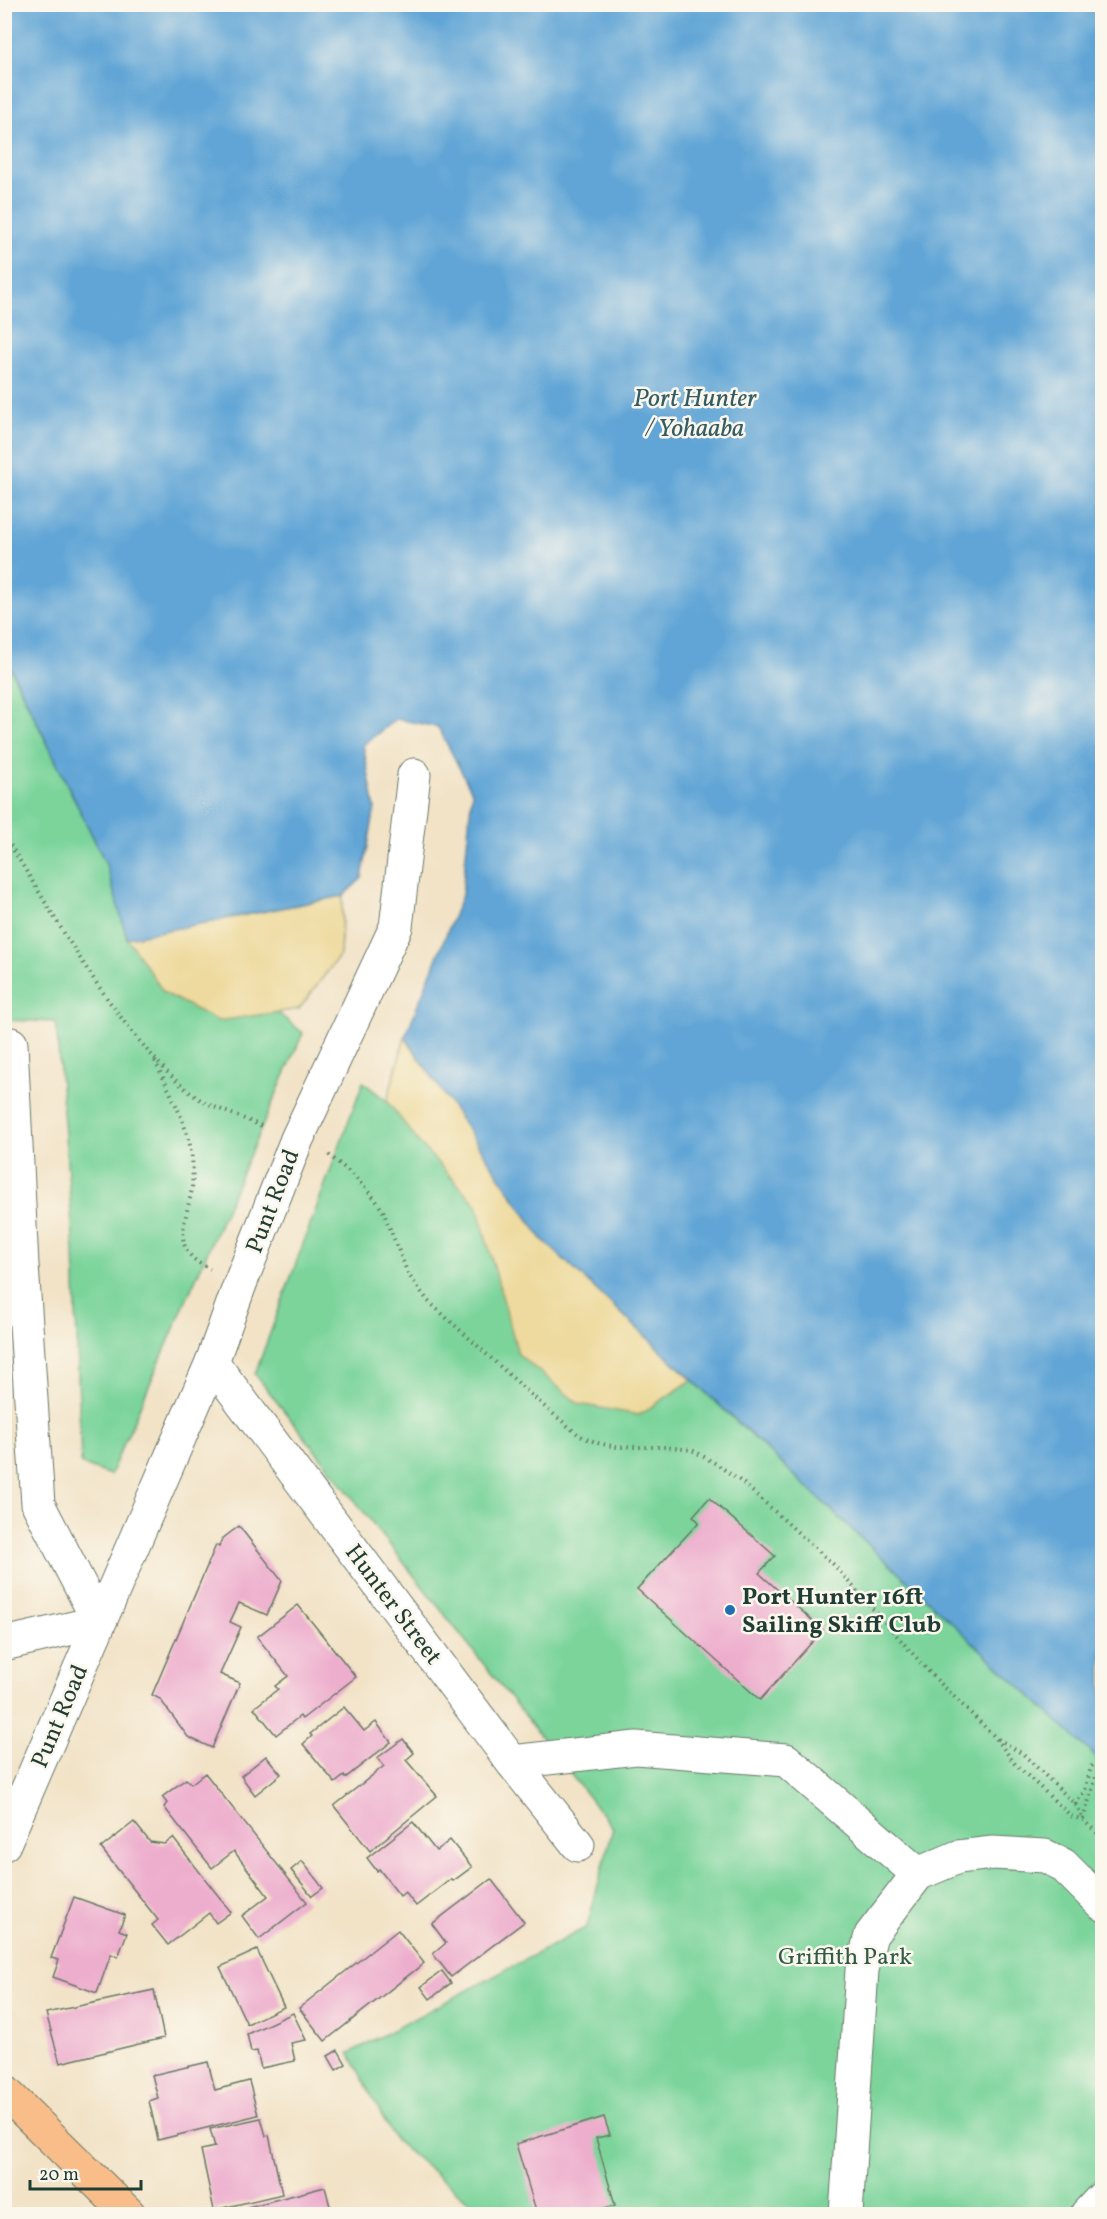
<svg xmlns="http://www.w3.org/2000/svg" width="1107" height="2219" viewBox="0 0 1107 2219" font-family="Vollkorn,serif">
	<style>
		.green { fill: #7bd49b; stroke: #4d8868; stroke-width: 1.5 }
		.sand { fill: #eeda9e; stroke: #868c69; stroke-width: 1.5 }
		.water { fill: #61a5d6; stroke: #407185; stroke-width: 1.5 }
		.building { fill: #edaecd }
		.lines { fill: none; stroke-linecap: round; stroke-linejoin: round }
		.minor-casing { stroke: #697767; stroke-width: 35 }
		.major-casing { stroke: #697767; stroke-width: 35 }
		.path { stroke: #697767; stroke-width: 4; stroke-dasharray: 1.5 4.5; stroke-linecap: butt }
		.minor { stroke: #fff; stroke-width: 33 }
		.major { stroke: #f8bd89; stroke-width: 33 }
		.poi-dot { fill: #1f6fb2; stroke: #fbf7ec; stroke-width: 2 }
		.labels { text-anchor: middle; stroke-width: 5; stroke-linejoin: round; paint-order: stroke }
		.street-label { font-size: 24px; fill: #1f3d34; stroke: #fbf7ec }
		.poi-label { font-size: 24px; font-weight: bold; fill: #1f3d34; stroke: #fbf7ec; text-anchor: start }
		.park-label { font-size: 24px; fill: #315b49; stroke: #fbf7ec }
		.water-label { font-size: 26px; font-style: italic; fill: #335c65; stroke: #fbf7ec }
	</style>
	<rect width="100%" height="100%" fill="#fbf7ec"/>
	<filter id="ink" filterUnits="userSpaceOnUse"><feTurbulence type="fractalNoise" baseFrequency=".0167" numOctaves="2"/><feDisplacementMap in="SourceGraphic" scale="12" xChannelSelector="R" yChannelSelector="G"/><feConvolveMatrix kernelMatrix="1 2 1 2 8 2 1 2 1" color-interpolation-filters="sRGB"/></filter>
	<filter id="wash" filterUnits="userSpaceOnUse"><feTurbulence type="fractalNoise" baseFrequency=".008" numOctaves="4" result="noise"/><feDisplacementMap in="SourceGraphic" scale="24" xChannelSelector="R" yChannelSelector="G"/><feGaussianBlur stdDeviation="1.35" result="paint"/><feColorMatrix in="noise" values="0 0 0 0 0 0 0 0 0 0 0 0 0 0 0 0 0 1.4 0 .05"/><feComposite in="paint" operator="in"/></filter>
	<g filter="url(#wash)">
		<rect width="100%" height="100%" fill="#f2e3c7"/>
		<g class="green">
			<path d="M 4,656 L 106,864 L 127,938 L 218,1021 L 277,1012 L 303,1033 L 110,1475 L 81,1464 L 74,1250 L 56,1022 L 5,1020 Z"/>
			<path d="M 363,1082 L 387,1101 L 477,1205 L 639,1415 L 692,1380 L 1102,1763 L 1102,2214 L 484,2214 L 395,2140 L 349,2053 L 587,1927 L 613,1828 L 255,1374 Z"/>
		</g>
		<g class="sand">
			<path d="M 343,896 L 340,955 L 299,1009 L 218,1021 L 164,993 L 127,938 Z"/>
			<path d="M 405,1037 L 542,1239 L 692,1380 L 639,1415 L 579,1404 L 518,1354 L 477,1205 L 421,1145 L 387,1101 Z"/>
		</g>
		<path class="water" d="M 5,4 L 1102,5 L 1102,1763 L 542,1239 L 405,1037 L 462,895 L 472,792 L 438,727 L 396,719 L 363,745 L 375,808 L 362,878 L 343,896 L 127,938 L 106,864 L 5,656 Z"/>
		<g id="blocks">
			<g class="building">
				<path d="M 709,1498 L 775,1556 L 759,1573 L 823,1630 L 760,1700 L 637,1589 L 699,1522 L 693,1516 Z"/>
				<path d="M 239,1526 L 282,1581 L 267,1615 L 239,1603 L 230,1622 L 241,1627 L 220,1674 L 240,1683 L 212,1748 L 188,1737 L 160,1699 L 152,1695 L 216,1545 L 219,1547 L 222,1539 Z"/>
				<path d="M 298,1605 L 356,1677 L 302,1719 L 300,1716 L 276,1735 L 254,1708 L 278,1689 L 275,1686 L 288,1676 L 257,1637 Z"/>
				<path d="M 344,1707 L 364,1731 L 376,1722 L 391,1742 L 345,1778 L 344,1776 L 335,1783 L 303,1744 L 312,1736 L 310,1734 Z"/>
				<path d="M 403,1739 L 414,1753 L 406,1760 L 437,1796 L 370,1851 L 334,1806 L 384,1766 L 377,1758 Z"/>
				<path d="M 266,1756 L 281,1774 L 255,1795 L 241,1776 Z"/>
				<path d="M 205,1773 L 307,1902 L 259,1939 L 242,1916 L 268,1896 L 234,1851 L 212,1868 L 164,1807 L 167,1803 L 162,1797 L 186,1779 L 191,1784 Z"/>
				<path d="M 134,1822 L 150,1842 L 165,1844 L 173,1838 L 231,1912 L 216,1923 L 209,1913 L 168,1945 L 152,1925 L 158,1920 L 101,1848 Z"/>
				<path d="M 413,1822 L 436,1851 L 450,1840 L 472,1867 L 453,1881 L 451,1879 L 416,1906 L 405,1892 L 400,1896 L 379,1869 L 377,1871 L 367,1858 Z"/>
				<path d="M 302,1861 L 323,1888 L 312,1896 L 291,1870 Z"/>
				<path d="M 491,1879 L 524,1922 L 451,1977 L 433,1954 L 446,1943 L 432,1924 Z"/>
				<path d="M 74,1897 L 125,1915 L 119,1930 L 127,1933 L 118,1957 L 111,1954 L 97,1993 L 53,1977 L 59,1960 L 51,1958 Z"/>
				<path d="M 398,1930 L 424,1963 L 325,2041 L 299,2008 Z"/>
				<path d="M 257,1950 L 284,2007 L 247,2024 L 220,1967 Z"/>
				<path d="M 442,1971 L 451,1983 L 430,1999 L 421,1987 Z"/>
				<path d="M 154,1990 L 164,2038 L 60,2063 L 46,2013 Z"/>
				<path d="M 293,2013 L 306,2040 L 291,2043 L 295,2061 L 261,2068 L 257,2051 L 251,2052 L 247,2034 Z"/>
				<path d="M 338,2050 L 346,2064 L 336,2070 L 328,2056 Z"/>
				<path d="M 208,2062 L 215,2090 L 249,2081 L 258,2115 L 158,2140 L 149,2101 L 158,2098 L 152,2075 Z"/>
				<path d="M 604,2117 L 610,2135 L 596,2138 L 615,2205 L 585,2214 L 537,2214 L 516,2144 Z"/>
				<path d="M 261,2118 L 266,2136 L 269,2135 L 282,2194 L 214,2210 L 201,2150 L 215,2147 L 210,2129 Z"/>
				<path d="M 325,2187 L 332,2214 L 250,2214 L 248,2207 Z"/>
			</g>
		</g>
	</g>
	<g filter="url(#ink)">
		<use href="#blocks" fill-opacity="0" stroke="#697767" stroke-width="1.5"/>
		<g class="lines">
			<g class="minor-casing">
				<g id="minor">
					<path d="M 212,1362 L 512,1762 L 578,1845"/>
					<path d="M 4,1644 L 99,1622 L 38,1504 L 22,1265 L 11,1044"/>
					<path d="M 512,1762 L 636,1748 L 786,1760 L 918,1874"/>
					<path d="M 4,1844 L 212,1362 L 240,1284 L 297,1139 L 396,927 L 414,775"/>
					<path d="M 846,2214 L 862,1970 L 871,1935 L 918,1874 L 958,1857 L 993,1853 L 1045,1856 L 1063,1865 L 1102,1904"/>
					<path d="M 1087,2214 L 1102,2198"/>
				</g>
			</g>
			<g class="major-casing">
				<path id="major" d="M 4,2091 L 129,2214"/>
			</g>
			<g class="path">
				<path d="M 4,835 C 46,902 84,971 133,1033 C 153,1057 175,1084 201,1100 C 221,1111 244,1118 264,1127"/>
				<path d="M 155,1061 C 168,1089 185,1119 191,1150 C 193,1162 193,1175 192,1187 C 187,1223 167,1249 210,1269"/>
				<path d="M 329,1155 L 352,1174 L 375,1199 L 383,1211 L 408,1274 L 428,1301 L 546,1408 L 580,1436 L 598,1443 L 617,1447 L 666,1447 L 692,1450 L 718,1465 L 743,1483 L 833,1564 L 930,1673 L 995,1737 L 1015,1764 L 1071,1816 L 1083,1820 L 1102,1837"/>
				<path d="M 998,1739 L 1023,1754 L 1078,1807 L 1083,1820"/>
				<path d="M 1075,1804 L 1085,1791 L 1091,1767 L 1102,1755"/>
				<path d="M 1083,1819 L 1101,1761"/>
			</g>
			<use href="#minor" class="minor"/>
			<use href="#major" class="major"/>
		</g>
	</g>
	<circle class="poi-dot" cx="730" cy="1610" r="6"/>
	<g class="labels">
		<g class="street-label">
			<text transform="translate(272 1201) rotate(-69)" y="8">Punt Road</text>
			<text transform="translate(394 1604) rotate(53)" y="8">Hunter Street</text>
			<text transform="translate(59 1716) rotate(-67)" y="8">Punt Road</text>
		</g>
		<g class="poi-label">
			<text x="742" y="1604">Port Hunter 16ft<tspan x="742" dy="28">Sailing Skiff Club</tspan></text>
		</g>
		<g class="park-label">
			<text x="845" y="1964">Griffith Park</text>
		</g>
		<g class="water-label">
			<text x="695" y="406">Port Hunter<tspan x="695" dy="30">/ Yohaaba</tspan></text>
		</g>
	</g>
	<rect width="1107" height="2219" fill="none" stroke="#fbf7ec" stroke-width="24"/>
	<path d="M30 2180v9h111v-9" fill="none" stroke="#1f3d34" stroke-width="3"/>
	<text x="39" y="2180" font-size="18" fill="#1f3d34" stroke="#fbf7ec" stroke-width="4.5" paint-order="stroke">20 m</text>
</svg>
